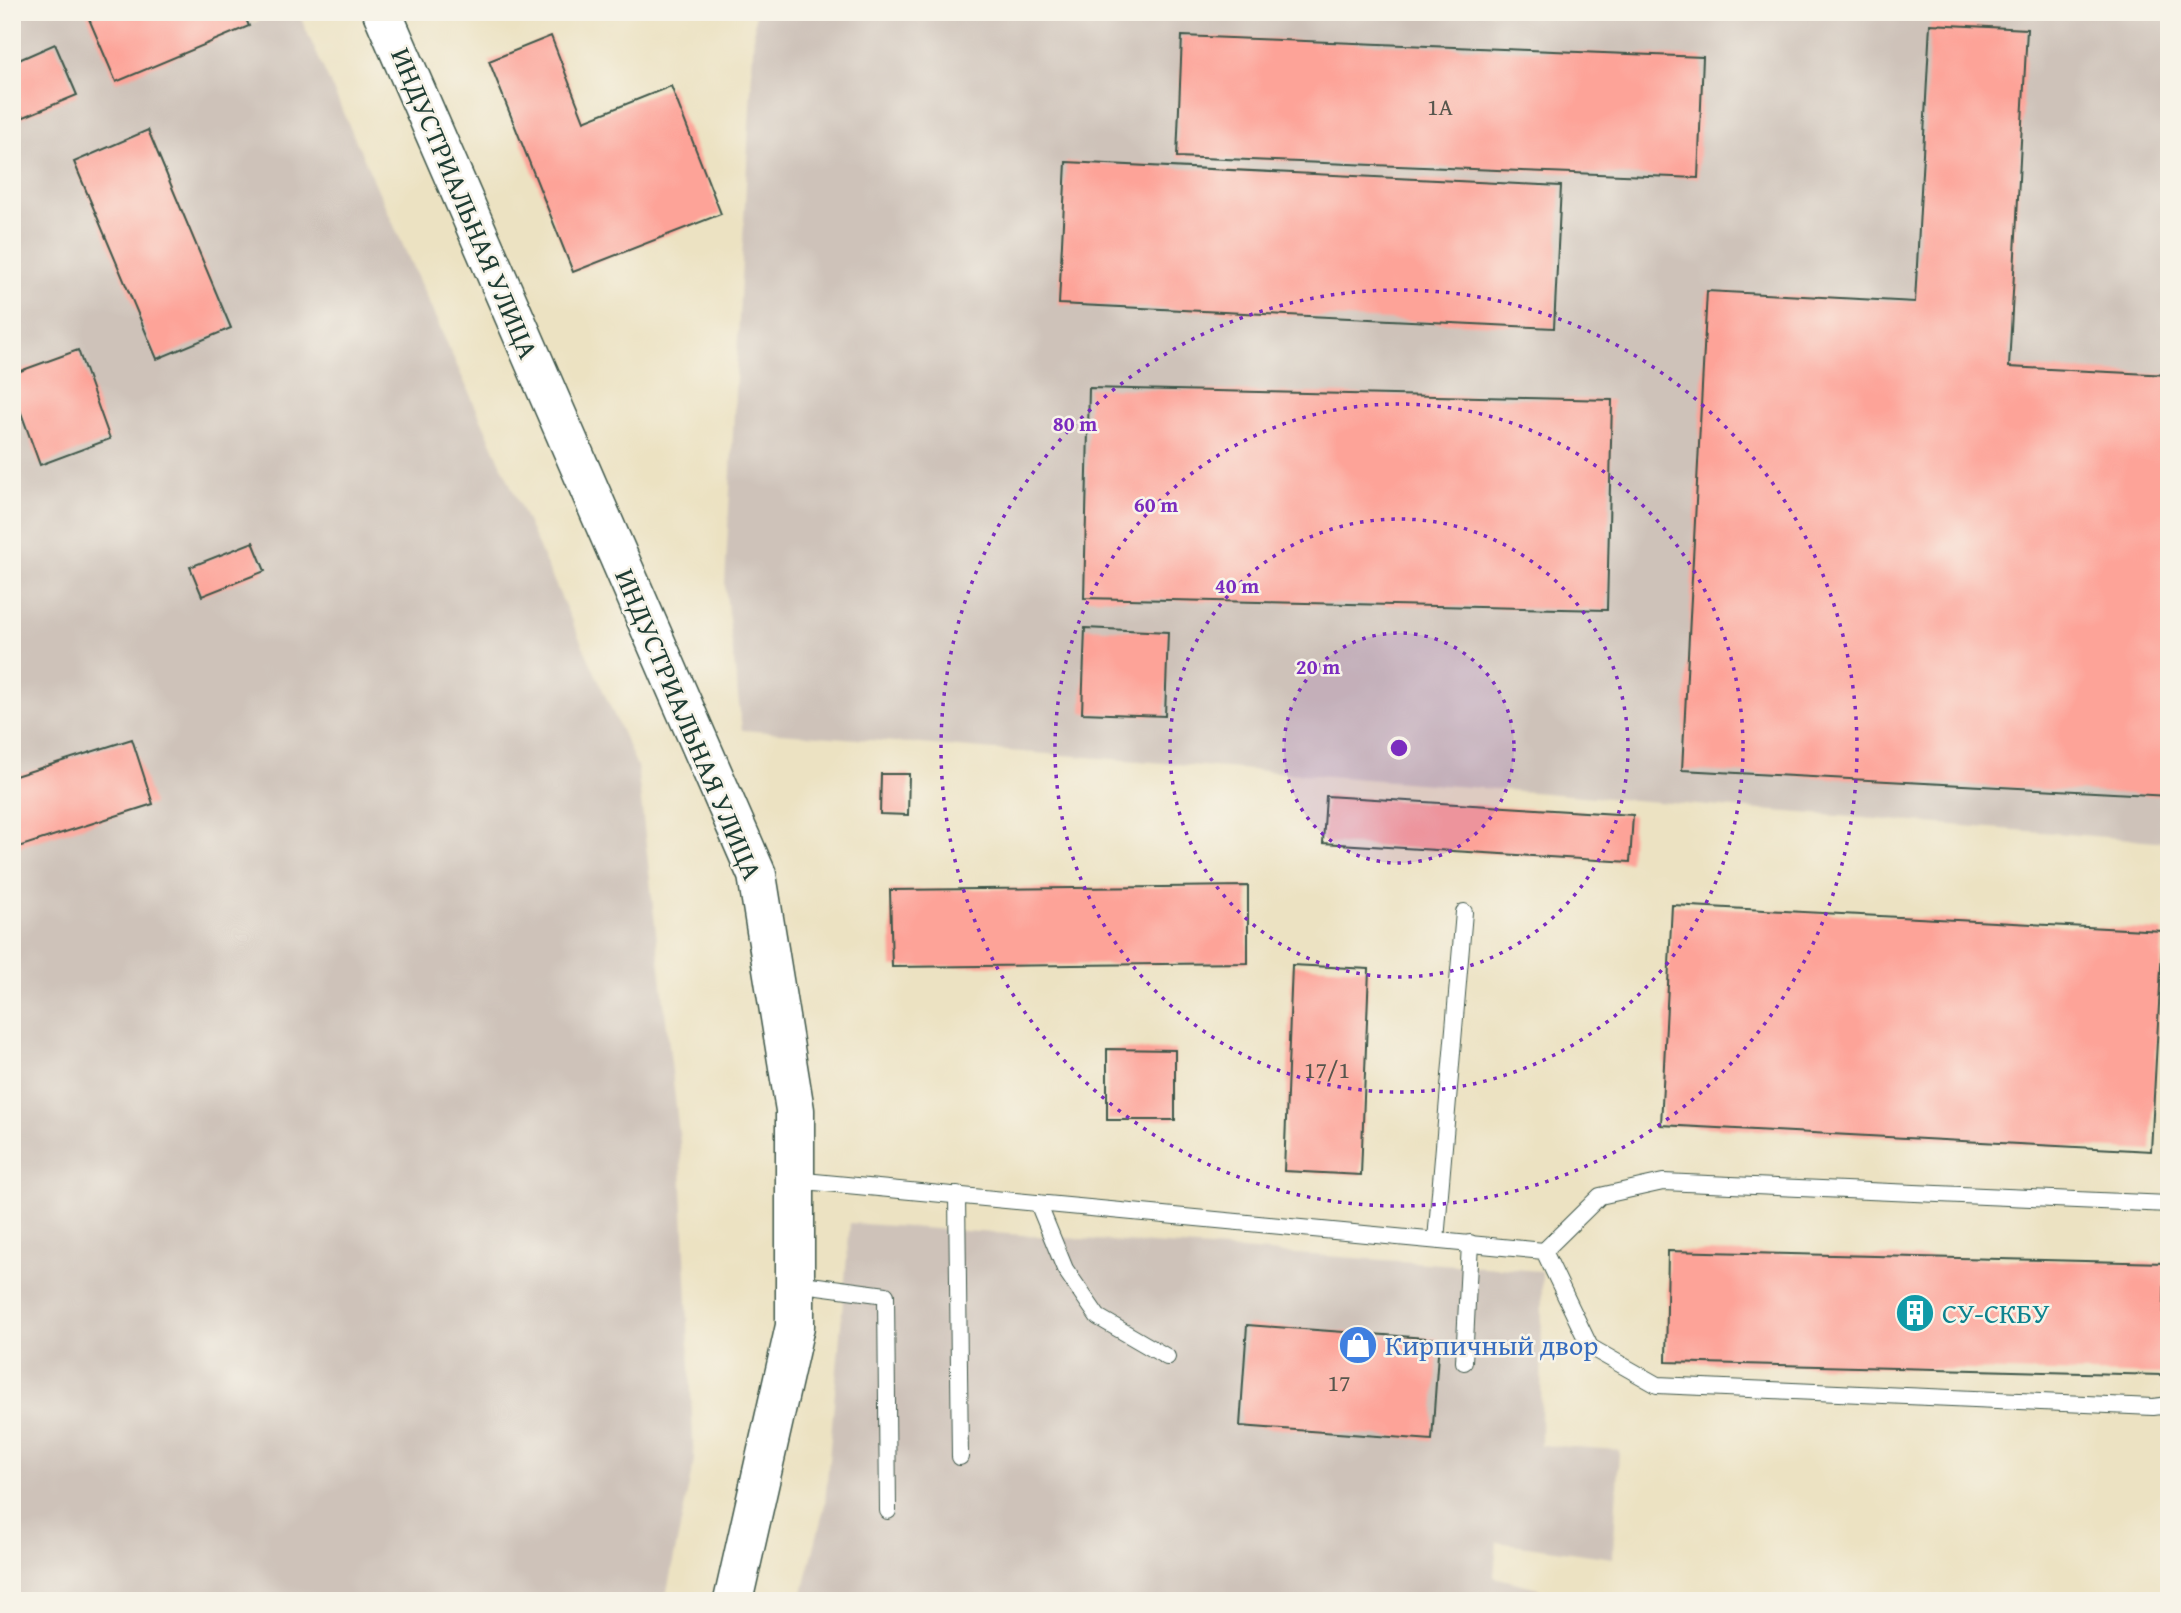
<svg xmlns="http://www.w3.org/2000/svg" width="2181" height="1613" viewBox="0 0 2181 1613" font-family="'Gentium Book Plus',serif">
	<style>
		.industrial { fill: #cec2b9 }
		.building { fill: #fda398 }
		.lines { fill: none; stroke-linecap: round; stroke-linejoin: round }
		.lane-casing { stroke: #3e5649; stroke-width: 18 }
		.secondary-casing { stroke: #3e5649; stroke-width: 41 }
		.lane { stroke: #fff; stroke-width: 16 }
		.secondary { stroke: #fff; stroke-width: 38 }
		.ring { fill: none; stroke: #7b2cbf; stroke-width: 3.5; stroke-dasharray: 3.5 7 }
		.labels { text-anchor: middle; stroke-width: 5; stroke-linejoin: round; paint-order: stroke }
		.number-label { font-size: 24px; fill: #56564d }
		.street-label { font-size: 28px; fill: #1f3d34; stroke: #f7f3e8 }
		.culture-label { font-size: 28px; fill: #0d838f; stroke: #f7f3e8; text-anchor: start }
		.shop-label { font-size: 28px; fill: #366cbe; stroke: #f7f3e8; text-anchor: start }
		.centre { fill: #7b2cbf; stroke: #f7f3e8; stroke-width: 3.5 }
		.ring-label { font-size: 21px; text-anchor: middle; font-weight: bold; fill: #7b2cbf; stroke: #f7f3e8; stroke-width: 5; stroke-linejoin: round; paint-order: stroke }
	</style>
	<rect width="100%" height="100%" fill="#f7f3e8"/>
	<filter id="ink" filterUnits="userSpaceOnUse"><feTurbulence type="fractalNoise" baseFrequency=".0143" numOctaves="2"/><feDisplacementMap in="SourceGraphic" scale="14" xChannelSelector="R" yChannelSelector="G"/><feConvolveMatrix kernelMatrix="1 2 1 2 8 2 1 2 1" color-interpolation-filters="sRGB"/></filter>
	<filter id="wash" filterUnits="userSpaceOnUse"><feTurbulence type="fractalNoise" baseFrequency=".00686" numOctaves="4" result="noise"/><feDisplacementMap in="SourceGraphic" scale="28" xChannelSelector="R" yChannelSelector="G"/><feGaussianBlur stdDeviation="1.57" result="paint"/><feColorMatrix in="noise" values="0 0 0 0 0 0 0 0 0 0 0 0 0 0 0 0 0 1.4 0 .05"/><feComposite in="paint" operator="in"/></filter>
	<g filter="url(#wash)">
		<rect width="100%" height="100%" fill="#ece2c2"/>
		<g class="industrial">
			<path d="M 12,12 L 250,12 L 254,21 L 155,64 L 278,12 L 298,12 L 637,766 L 680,1142 L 694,1460 L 665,1601 L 12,1601 Z"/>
			<path d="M 755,12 L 2169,12 L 2169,842 L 742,730 L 725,585 Z"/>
			<path d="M 850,1223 L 1542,1271 L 1541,1445 L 1619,1450 L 1613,1558 L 1497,1542 L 1494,1577 L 1538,1588 L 1539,1601 L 801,1601 L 825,1504 Z"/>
		</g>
		<g id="blocks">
			<g class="building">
				<path d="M 86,12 L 243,12 L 249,26 L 116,82 Z"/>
				<path d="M 1930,24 L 2027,29 L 2009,367 L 2169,375 L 2169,796 L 1682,770 L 1707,291 L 1915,302 Z"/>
				<path d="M 551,36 L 584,121 L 671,86 L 721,214 L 573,272 L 489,61 Z"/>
				<path d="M 1182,36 L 1703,57 L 1698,178 L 1177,157 Z"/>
				<path d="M 55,44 L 77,95 L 12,122 L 12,63 Z"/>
				<path d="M 148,130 L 231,328 L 157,359 L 74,162 Z"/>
				<path d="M 1066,162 L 1561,186 L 1554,328 L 1059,304 Z"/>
				<path d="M 78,350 L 110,439 L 40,465 L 12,388 L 12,374 Z"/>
				<path d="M 1089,388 L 1612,400 L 1607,610 L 1084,598 Z"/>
				<path d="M 253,542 L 265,571 L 202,596 L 190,567 Z"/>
				<path d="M 1085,628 L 1168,632 L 1165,716 L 1082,713 Z"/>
				<path d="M 132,739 L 153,804 L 12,849 L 12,777 Z"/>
				<path d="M 881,774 L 909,774 L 908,815 L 880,814 Z"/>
				<path d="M 1326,796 L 1633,815 L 1630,862 L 1323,843 Z"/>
				<path d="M 1248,886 L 1248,963 L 892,967 L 890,890 Z"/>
				<path d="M 1672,905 L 2163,931 L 2151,1151 L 1661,1125 Z"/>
				<path d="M 1292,965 L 1369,969 L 1361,1175 L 1284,1171 Z"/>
				<path d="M 1107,1049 L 1175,1050 L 1175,1120 L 1107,1120 Z"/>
				<path d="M 1668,1251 L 2165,1263 L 2162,1375 L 1666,1362 Z"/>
				<path d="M 1247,1325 L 1439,1339 L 1432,1440 L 1240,1426 Z"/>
			</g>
		</g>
	</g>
	<g filter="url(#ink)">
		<use href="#blocks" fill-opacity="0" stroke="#3e5649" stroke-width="2"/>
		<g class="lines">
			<g class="lane-casing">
				<g id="lane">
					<path d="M 794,1180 L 1544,1251 L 1590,1347 L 1657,1385 L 2153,1407 L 2169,1405"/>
					<path d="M 957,1195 L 960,1457"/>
					<path d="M 1038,1203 L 1065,1269 L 1098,1317 L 1167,1357"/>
					<path d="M 1436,1240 L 1464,912"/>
					<path d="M 1544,1251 L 1600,1196 L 1663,1182 L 2169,1204"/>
					<path d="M 795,1283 L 886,1295 L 888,1511"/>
					<path d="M 1464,1362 L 1470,1243"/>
				</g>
			</g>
			<g class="secondary-casing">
				<path id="secondary" d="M 382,12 L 757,875 L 795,1110 L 795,1326 L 733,1601"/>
			</g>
			<use href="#lane" class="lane"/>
			<use href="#secondary" class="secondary"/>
		</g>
	</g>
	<circle cx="1399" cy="748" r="115" fill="#7b2cbf" fill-opacity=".12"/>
	<g class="ring">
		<circle cx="1399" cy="748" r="115"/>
		<circle cx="1399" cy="748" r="229"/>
		<circle cx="1399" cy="748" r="344"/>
		<circle cx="1399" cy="748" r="458"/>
	</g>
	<defs>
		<g id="building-disc" transform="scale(2.0125)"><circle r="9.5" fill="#0f9aa8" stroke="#f7f3e8"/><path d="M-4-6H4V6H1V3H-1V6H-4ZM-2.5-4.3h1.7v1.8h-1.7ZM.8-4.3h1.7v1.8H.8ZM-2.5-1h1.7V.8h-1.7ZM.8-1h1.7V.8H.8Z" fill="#fff"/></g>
		<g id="shop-disc" transform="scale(2.0125)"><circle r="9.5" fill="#3f7fe0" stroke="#f7f3e8"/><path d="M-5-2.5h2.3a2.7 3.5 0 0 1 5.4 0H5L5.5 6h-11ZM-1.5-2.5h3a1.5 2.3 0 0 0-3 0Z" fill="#fff"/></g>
	</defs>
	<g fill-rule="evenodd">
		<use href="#building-disc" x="1915" y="1313"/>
		<use href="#shop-disc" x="1358" y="1345"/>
	</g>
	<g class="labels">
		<g class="number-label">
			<text x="1440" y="115">1А</text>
			<text x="1327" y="1078">17/1</text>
			<text x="1339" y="1391">17</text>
		</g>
		<g class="street-label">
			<text transform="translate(465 203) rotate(67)" y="10">ИНДУСТРИАЛЬНАЯ УЛИЦА</text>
			<text transform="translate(689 724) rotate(67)" y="10">ИНДУСТРИАЛЬНАЯ УЛИЦА</text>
		</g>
		<g class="culture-label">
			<text x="1942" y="1323">СУ-СКБУ</text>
		</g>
		<g class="shop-label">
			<text x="1385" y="1355">Кирпичный двор</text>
		</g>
	</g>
	<circle cx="1399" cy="748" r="10" class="centre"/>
	<g class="ring-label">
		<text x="1075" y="431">80 m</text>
		<text x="1156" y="512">60 m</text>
		<text x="1237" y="593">40 m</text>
		<text x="1318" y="674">20 m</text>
	</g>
	<rect width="2181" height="1613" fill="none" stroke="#f7f3e8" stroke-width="42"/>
</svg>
